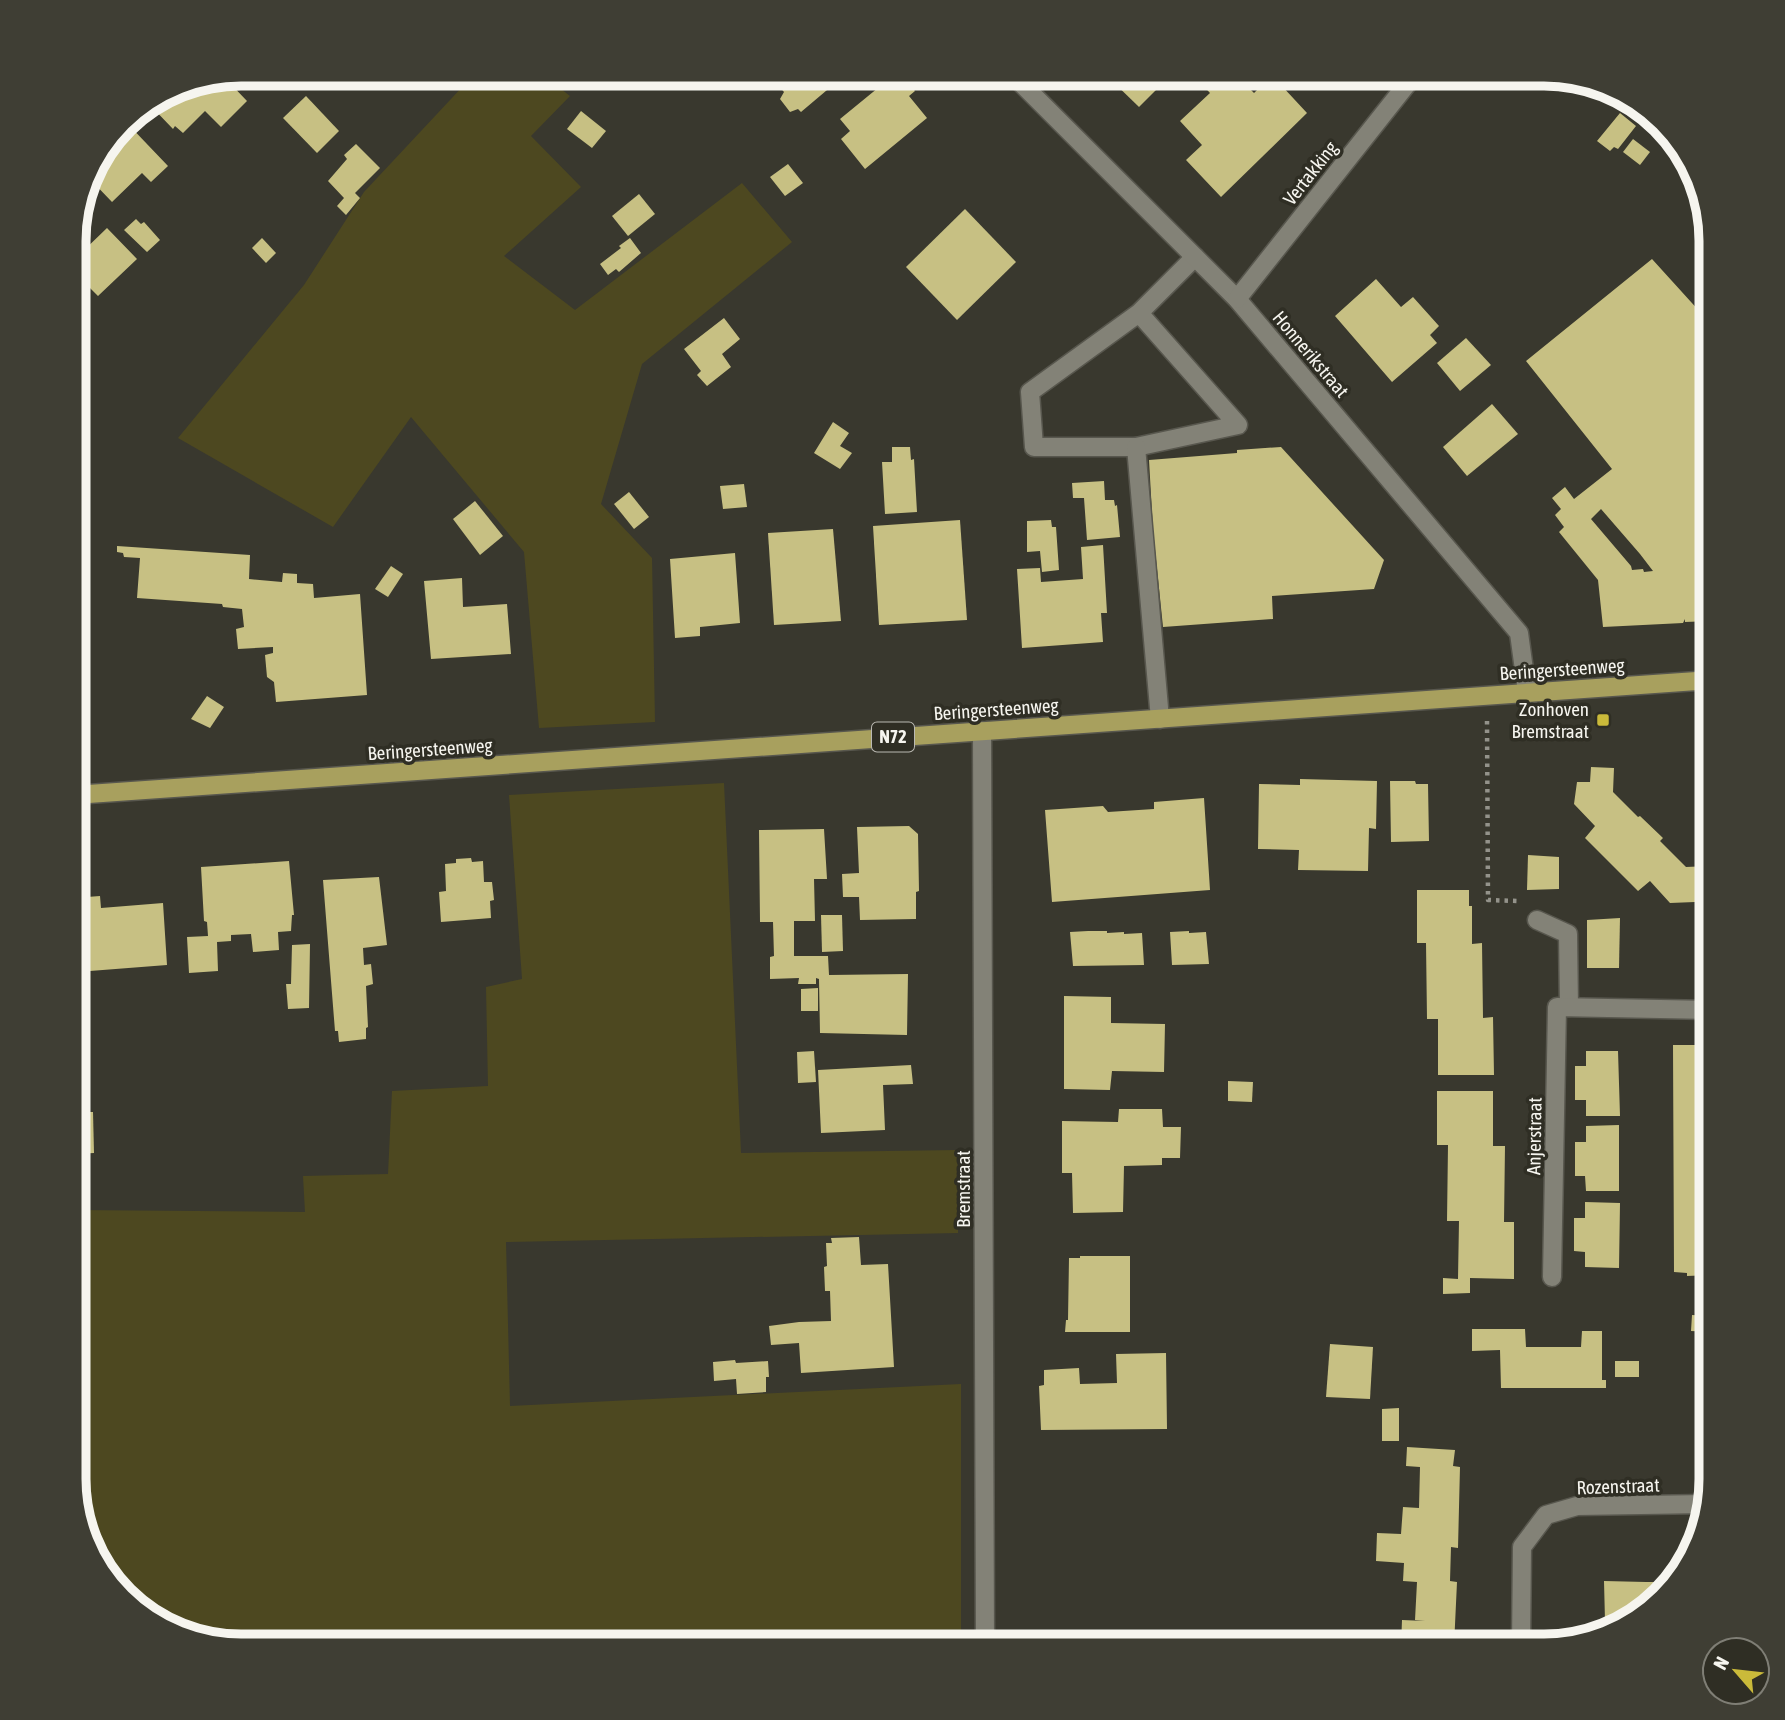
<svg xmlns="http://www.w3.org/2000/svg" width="1785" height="1720" viewBox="0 0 1785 1720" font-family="'Asap Condensed',sans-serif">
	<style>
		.green { fill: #4d4820 }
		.building { fill: #c7c083; fill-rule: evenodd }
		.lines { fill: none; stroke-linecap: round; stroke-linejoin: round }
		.lane-casing { stroke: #58574e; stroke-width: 21 }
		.street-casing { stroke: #58574e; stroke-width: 21 }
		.primary-casing { stroke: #58574e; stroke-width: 21 }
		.path { stroke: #94938b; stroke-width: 4.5; stroke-dasharray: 3.5 5; stroke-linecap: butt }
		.lane { stroke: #838277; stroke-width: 18 }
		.street { stroke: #838277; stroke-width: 18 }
		.primary { stroke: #a8a05e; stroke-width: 18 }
		.poi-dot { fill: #caba3a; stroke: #2f2e24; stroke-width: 2.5 }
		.labels { text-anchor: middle; stroke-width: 7; stroke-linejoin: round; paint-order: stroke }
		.shield { fill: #2f2e24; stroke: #bab9b2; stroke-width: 2 }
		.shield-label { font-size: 18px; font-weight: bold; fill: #f6f5ef }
		.street-label { font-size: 19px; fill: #f6f5ef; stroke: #2f2e24 }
		.poi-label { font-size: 19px; fill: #f6f5ef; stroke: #2f2e24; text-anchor: end }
		.rim { fill: none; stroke: #f6f5ef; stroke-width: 9 }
	</style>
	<rect width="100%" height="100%" fill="#39382e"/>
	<g class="green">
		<path d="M 454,74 L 542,74 L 570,96 L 531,136 L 581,187 L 504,256 L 575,310 L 742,183 L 792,242 L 642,364 L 601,504 L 652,558 L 655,722 L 539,728 L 524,552 L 411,417 L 333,527 L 178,438 L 304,285 L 364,192 L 465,84 Z"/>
		<path d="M 724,783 L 741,1153 L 958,1150 L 958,1233 L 506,1242 L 510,1406 L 961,1384 L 961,1646 L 241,1646 L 176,1634 L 115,1590 L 86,1543 L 74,1480 L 74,1210 L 305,1212 L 303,1176 L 388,1174 L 392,1091 L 488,1086 L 486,987 L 522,979 L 509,795 Z"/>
	</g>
	<g class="building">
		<path d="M 768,74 L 846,74 L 801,112 L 798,109 L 790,112 L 780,99 L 784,92 Z"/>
		<path d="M 895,74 L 901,74 L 915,91 L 909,96 L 927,118 L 865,169 L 841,139 L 850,131 L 840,119 Z"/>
		<path d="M 1105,74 L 1172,74 L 1139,107 Z"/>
		<path d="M 1192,74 L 1235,74 L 1254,93 L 1269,78 L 1278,87 L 1281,85 L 1307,113 L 1221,197 L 1186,160 L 1202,145 L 1180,121 L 1210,93 Z"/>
		<path d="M 224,77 L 247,101 L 221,127 L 205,111 L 183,133 L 175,126 L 173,129 L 149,104 L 177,86 Z"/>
		<path d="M 306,96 L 339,131 L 317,153 L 283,118 Z"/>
		<path d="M 581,111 L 606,131 L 592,148 L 567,129 Z"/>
		<path d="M 1620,113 L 1636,126 L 1618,149 L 1614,147 L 1610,151 L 1597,141 Z"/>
		<path d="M 1650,115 L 1670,130 L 1678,144 L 1676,147 L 1645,122 Z"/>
		<path d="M 125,121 L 168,166 L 151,182 L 142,173 L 112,202 L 88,177 L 91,166 Z"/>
		<path d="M 1633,139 L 1650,152 L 1640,165 L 1623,152 Z"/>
		<path d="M 356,144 L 380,168 L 355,193 L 360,198 L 346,215 L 337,206 L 344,198 L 328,181 L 347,159 L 344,155 Z"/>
		<path d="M 788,164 L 803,183 L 785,196 L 770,177 Z"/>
		<path d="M 639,194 L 655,214 L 628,236 L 612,216 Z"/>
		<path d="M 965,209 L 1016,262 L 957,320 L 906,267 Z"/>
		<path d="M 136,219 L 141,224 L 144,222 L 160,240 L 147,252 L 124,230 Z"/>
		<path d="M 107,228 L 137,259 L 98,296 L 88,286 L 79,297 L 90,306 L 78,325 L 74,322 L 74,254 L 77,257 Z"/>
		<path d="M 262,238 L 276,253 L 266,263 L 252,248 Z"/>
		<path d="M 630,238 L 641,253 L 619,272 L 616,269 L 608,275 L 600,264 L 621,248 L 619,246 Z"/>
		<path d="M 1652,259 L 1711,324 L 1711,427 L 1698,438 L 1711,454 L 1711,621 L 1685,622 L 1685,619 L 1683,623 L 1603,627 L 1598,580 L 1559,532 L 1564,527 L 1555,515 L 1561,509 L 1552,498 L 1565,487 L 1574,499 L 1612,469 L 1526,361 ZM 1601,509 L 1640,554 L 1653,571 L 1644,572 L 1643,569 L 1632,570 L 1631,566 L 1591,519 Z"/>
		<path d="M 1376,279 L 1401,307 L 1413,297 L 1439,326 L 1430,335 L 1437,343 L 1392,382 L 1335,316 Z"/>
		<path d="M 724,318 L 740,339 L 722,354 L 731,367 L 707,386 L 697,375 L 701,371 L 684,349 Z"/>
		<path d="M 1466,338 L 1491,365 L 1460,391 L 1437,363 Z"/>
		<path d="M 74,364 L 87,374 L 74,391 Z"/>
		<path d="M 1492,404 L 1518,434 L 1467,476 L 1443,447 Z"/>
		<path d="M 833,422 L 849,433 L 840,446 L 852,453 L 840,469 L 814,453 Z"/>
		<path d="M 892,447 L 910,447 L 911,460 L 914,459 L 917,512 L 885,514 L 882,462 L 892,462 Z"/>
		<path d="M 1281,447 L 1384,560 L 1374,589 L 1272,596 L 1273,619 L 1163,627 L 1153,530 L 1149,460 L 1237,453 L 1237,450 Z"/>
		<path d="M 1104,481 L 1105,500 L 1114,500 L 1115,506 L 1117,505 L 1120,537 L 1087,540 L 1084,498 L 1073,498 L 1072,483 Z"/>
		<path d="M 744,484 L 747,507 L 723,509 L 720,486 Z"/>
		<path d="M 629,492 L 649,517 L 634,529 L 614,504 Z"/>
		<path d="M 475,501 L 503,536 L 480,555 L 453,519 Z"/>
		<path d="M 960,520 L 967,620 L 879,625 L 873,526 Z"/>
		<path d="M 1051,520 L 1052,527 L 1056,527 L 1059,570 L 1042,572 L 1040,551 L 1027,552 L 1027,521 Z"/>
		<path d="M 833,529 L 841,621 L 774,625 L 768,533 Z"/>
		<path d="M 1103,545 L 1107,613 L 1101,613 L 1103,642 L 1022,648 L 1017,569 L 1040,568 L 1041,582 L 1083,579 L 1081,547 Z"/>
		<path d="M 117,546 L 250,555 L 249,579 L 282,582 L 283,573 L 297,574 L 297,583 L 313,584 L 314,598 L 360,594 L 367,695 L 276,702 L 274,682 L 267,677 L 265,655 L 273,653 L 273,647 L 238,649 L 236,629 L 244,627 L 242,609 L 223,607 L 222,604 L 137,598 L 140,558 L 124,557 L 123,553 L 117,552 Z"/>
		<path d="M 74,547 L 90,558 L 83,568 L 74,562 Z"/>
		<path d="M 735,553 L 740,623 L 700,627 L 700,636 L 675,638 L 670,559 Z"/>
		<path d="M 391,566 L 403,574 L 388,597 L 375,589 Z"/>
		<path d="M 462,578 L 463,607 L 507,604 L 511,654 L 431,659 L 424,581 Z"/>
		<path d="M 207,696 L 224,707 L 210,728 L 191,719 Z"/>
		<path d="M 1591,767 L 1614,768 L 1613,792 L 1638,817 L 1640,816 L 1663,838 L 1660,841 L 1686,867 L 1709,866 L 1710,888 L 1695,889 L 1695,902 L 1670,903 L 1650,881 L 1638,891 L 1585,838 L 1595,826 L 1574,804 L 1577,782 L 1590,782 Z"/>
		<path d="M 1300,779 L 1377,781 L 1376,829 L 1369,828 L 1368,871 L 1298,870 L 1299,850 L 1258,849 L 1259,784 L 1300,785 Z"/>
		<path d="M 1390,781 L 1415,781 L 1416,784 L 1428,784 L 1429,841 L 1391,842 Z"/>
		<path d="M 1204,798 L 1210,890 L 1052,902 L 1045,810 L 1103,806 L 1108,812 L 1154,809 L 1154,802 Z"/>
		<path d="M 909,826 L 918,834 L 919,891 L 916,892 L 916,919 L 860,920 L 859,897 L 843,897 L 842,874 L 859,873 L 857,827 Z"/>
		<path d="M 824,829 L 827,879 L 814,879 L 815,921 L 794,921 L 794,956 L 828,956 L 829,975 L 908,974 L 907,1035 L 820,1033 L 819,979 L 816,978 L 816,984 L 798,984 L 799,978 L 770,979 L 770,957 L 774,956 L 773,922 L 760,922 L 759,830 Z"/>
		<path d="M 1528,855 L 1559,857 L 1559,889 L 1527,890 Z"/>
		<path d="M 471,858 L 472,862 L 483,861 L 484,882 L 492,882 L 494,900 L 490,901 L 491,918 L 441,922 L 439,892 L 446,891 L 445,864 L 456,863 L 456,859 Z"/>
		<path d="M 289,861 L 294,915 L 292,915 L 291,931 L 278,932 L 279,950 L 253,952 L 251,934 L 231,935 L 231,941 L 217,942 L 218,971 L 189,973 L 187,937 L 208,936 L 207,922 L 204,921 L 201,867 Z"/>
		<path d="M 379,877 L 387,945 L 363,948 L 364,965 L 371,964 L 373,984 L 366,986 L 368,1027 L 366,1028 L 366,1039 L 339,1042 L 338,1031 L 335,1031 L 323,880 Z"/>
		<path d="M 1417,890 L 1469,890 L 1469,906 L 1472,906 L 1472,944 L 1482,943 L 1483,1018 L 1493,1017 L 1494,1075 L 1438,1075 L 1438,1019 L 1427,1019 L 1426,943 L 1417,943 Z"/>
		<path d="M 100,896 L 101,908 L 163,903 L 167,965 L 77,972 L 74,932 L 74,898 Z"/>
		<path d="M 821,915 L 842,915 L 843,951 L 822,952 Z"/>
		<path d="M 1620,918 L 1619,968 L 1587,968 L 1587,920 Z"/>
		<path d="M 1088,931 L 1107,931 L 1107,933 L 1124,932 L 1124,934 L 1142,933 L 1144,965 L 1073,966 L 1070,932 Z"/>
		<path d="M 1189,931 L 1189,933 L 1206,932 L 1209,964 L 1172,965 L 1170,932 Z"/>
		<path d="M 310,944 L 309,1008 L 288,1009 L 286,984 L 291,984 L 292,945 Z"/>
		<path d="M 818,988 L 818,1011 L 801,1011 L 801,989 Z"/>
		<path d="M 1064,996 L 1111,997 L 1111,1023 L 1165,1024 L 1164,1072 L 1112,1071 L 1110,1090 L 1064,1089 Z"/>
		<path d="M 1673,1045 L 1711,1045 L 1711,1275 L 1687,1276 L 1687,1273 L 1674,1272 Z"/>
		<path d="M 80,1051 L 84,1085 L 74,1086 L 74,1052 Z"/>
		<path d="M 814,1051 L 816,1082 L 798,1083 L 797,1052 Z"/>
		<path d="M 1586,1051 L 1618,1051 L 1620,1116 L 1586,1116 L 1586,1100 L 1575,1100 L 1575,1066 L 1586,1066 Z"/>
		<path d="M 911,1065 L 913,1084 L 883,1085 L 885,1130 L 821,1133 L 818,1070 Z"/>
		<path d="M 1228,1081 L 1253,1082 L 1252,1102 L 1228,1101 Z"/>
		<path d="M 1437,1091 L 1493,1091 L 1493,1146 L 1505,1146 L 1504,1222 L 1514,1222 L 1514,1279 L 1470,1278 L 1470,1293 L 1443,1294 L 1443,1278 L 1458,1279 L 1459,1221 L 1447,1221 L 1448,1145 L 1437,1145 Z"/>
		<path d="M 1119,1109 L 1162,1109 L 1163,1127 L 1181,1127 L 1180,1158 L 1162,1158 L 1162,1165 L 1124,1166 L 1123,1212 L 1073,1213 L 1072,1173 L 1062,1173 L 1062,1121 L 1118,1122 Z"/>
		<path d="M 74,1112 L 93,1112 L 94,1153 L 74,1154 Z"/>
		<path d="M 1619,1125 L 1619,1191 L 1586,1191 L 1585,1176 L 1575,1176 L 1575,1142 L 1586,1142 L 1586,1126 Z"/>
		<path d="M 1585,1202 L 1620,1203 L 1619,1268 L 1585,1267 L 1585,1252 L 1574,1251 L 1574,1218 L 1585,1218 Z"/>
		<path d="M 859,1237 L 861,1265 L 888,1264 L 894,1367 L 801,1373 L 799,1343 L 771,1345 L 769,1326 L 799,1322 L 831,1321 L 830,1291 L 825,1291 L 824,1267 L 827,1266 L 826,1243 L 832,1243 L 831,1238 Z"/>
		<path d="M 1080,1256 L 1130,1256 L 1130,1332 L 1065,1332 L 1066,1320 L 1068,1320 L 1069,1258 L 1080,1258 Z"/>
		<path d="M 1692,1315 L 1711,1316 L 1711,1332 L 1691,1331 Z"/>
		<path d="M 1472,1329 L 1525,1329 L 1526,1347 L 1581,1347 L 1582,1331 L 1602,1331 L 1602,1380 L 1606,1380 L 1606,1388 L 1501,1388 L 1500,1350 L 1472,1351 Z"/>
		<path d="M 1330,1344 L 1373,1347 L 1370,1399 L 1326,1397 Z"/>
		<path d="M 1166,1353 L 1167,1429 L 1041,1430 L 1039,1386 L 1044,1385 L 1044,1370 L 1079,1368 L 1080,1384 L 1117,1383 L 1116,1354 Z"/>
		<path d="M 735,1360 L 736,1363 L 768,1361 L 769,1377 L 766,1377 L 766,1392 L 737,1394 L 736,1379 L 714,1381 L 713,1362 Z"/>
		<rect x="1615" y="1361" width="24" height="16"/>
		<path d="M 1399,1408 L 1399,1441 L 1382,1441 L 1382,1409 Z"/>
		<path d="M 1407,1447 L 1455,1450 L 1453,1466 L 1460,1467 L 1458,1548 L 1451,1547 L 1450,1581 L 1457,1582 L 1454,1646 L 1401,1646 L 1402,1620 L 1425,1621 L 1415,1620 L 1417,1582 L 1403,1581 L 1404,1563 L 1376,1561 L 1377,1533 L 1401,1534 L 1403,1507 L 1419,1508 L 1420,1467 L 1406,1466 Z"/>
		<path d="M 1604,1581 L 1646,1582 L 1671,1582 L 1655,1605 L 1629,1621 L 1605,1621 Z"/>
		<path d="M 1336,1632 L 1360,1633 L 1359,1646 L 1336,1646 Z"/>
		<path d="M 1252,1637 L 1252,1646 L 1170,1646 L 1170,1641 L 1202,1638 Z"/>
	</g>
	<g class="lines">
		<g class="lane-casing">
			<g id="lane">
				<path d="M 1139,313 L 1030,392 L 1034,447 L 1136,447 L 1238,425 L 1139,313 L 1195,257"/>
				<path d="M 1136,447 L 1160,719"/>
			</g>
		</g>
		<g class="street-casing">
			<g id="street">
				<path d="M 1012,74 L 1237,299 L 1519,633 L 1527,692"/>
				<path d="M 1237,299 L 1415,74"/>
				<path d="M 982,731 L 985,1646"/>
				<path d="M 1537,920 L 1568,934 L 1569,1007"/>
				<path d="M 1552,1277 L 1557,1007 L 1711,1010"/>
				<path d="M 1521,1646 L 1522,1547 L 1546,1515 L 1577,1506 L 1706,1504"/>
			</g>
		</g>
		<g class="primary-casing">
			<path id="primary" d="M 74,795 L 1711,680"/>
		</g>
		<path class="path" d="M 1487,721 L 1488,900 L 1517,901"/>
		<use href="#lane" class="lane"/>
		<use href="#street" class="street"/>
		<use href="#primary" class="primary"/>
	</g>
	<rect class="poi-dot" x="1596" y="713" width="14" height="14" rx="3.5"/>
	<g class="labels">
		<rect class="shield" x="872" y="722.5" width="42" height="29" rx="5"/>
		<g class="shield-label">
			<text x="893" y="743">N72</text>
		</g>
		<g class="street-label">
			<text transform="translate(1310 173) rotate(-52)" y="7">Vertakking</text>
			<text transform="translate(1311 354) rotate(50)" y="7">Honnerikstraat</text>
			<text transform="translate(1562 669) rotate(-4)" y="7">Beringersteenweg</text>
			<text transform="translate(996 709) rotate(-4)" y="7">Beringersteenweg</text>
			<text transform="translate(430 749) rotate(-4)" y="7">Beringersteenweg</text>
			<text transform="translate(1534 1136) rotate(-89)" y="7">Anjerstraat</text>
			<text transform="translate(963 1189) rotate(-90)" y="7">Bremstraat</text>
			<text transform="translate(1618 1486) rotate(-2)" y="7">Rozenstraat</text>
		</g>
		<g class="poi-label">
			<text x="1589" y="716">Zonhoven<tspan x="1589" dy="22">Bremstraat</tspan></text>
		</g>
	</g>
	<path d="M0 0H1785V1720H0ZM241 86H1544A155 155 0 0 1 1699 241V1479A155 155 0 0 1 1544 1634H241A155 155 0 0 1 86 1479V241A155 155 0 0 1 241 86Z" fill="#3f3e34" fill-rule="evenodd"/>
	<path class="rim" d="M241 86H1544A155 155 0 0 1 1699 241V1479A155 155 0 0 1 1544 1634H241A155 155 0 0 1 86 1479V241A155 155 0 0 1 241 86Z"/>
	<g transform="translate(1736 1671) rotate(298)"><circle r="33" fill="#2f2e24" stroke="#7f7e75" stroke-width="2"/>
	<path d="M0-5L12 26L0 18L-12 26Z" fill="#caba3a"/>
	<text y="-10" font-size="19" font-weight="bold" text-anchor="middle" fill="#f6f5ef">N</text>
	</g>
</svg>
